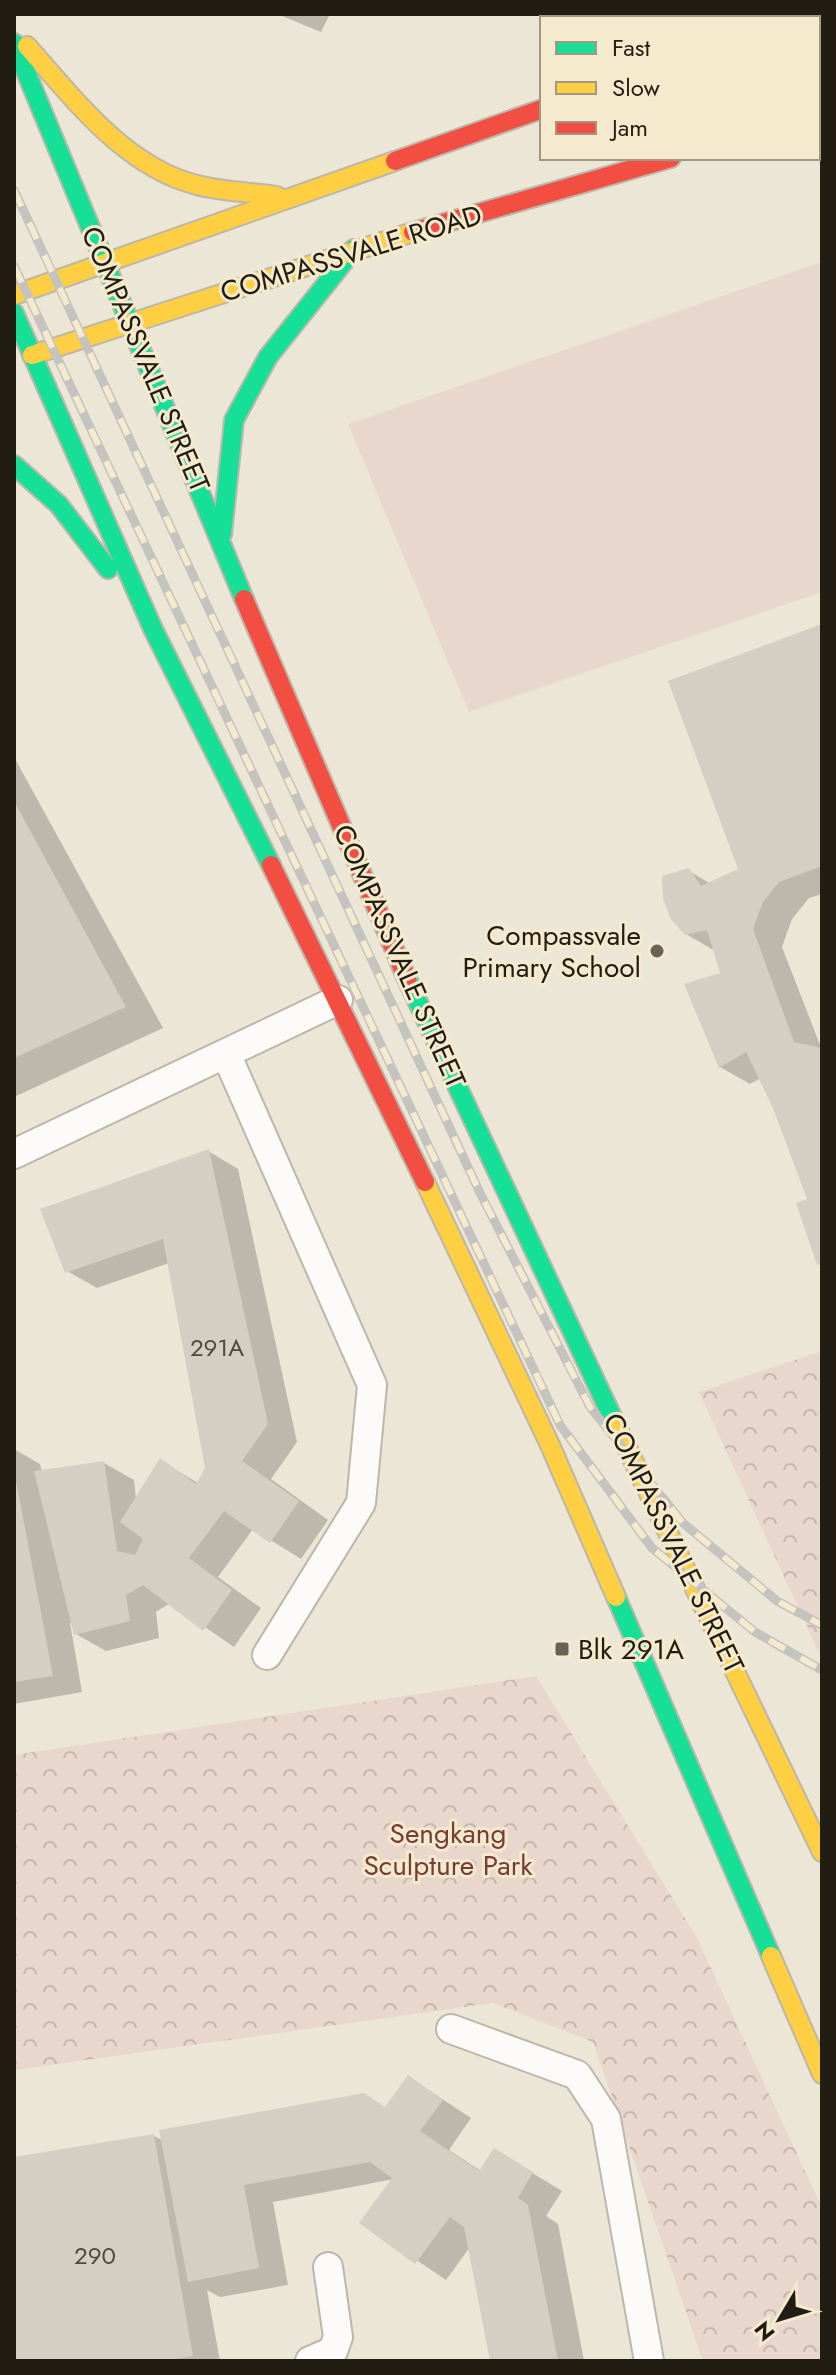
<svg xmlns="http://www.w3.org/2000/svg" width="836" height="2375" viewBox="0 0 836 2375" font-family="Jost,sans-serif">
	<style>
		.park { fill: url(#park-crowns) }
		.pitch { fill: #e9d6cc }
		.shadow { fill: #0003 }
		.building { fill: #d5cec3 }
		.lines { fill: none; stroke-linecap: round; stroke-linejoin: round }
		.lane-casing { stroke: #bcb7ab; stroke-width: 32 }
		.fast-casing { stroke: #bcb7ab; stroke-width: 22 }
		.slow-casing { stroke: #bcb7ab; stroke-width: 22 }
		.jam-casing { stroke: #bcb7ab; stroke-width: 22 }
		.lane { stroke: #fcfbf9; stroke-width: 28 }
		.fast { stroke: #16e098; stroke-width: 18 }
		.slow { stroke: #ffcf43; stroke-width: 18 }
		.jam { stroke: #f24e42; stroke-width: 18 }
		.rail-casing { stroke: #c5c3bf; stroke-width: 9 }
		.rail { stroke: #f5eacd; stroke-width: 6; stroke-dasharray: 18; stroke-linecap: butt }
		.poi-dot { fill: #686357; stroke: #f5eacd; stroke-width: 3 }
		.labels { text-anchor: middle; stroke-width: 6; stroke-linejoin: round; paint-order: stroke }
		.number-label { font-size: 24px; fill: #4f4a40 }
		.street-label { font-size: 28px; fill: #211d13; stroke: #f5eacd }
		.poi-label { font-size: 28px; fill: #211d13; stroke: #f5eacd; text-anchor: end }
		.park-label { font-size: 28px; fill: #733f38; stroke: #f5eacd }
	</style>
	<defs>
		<pattern id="park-crowns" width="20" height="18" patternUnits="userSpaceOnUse" patternTransform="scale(2)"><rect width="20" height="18" fill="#e9d6cc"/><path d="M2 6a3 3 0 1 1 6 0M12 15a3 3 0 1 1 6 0" fill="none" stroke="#c8b7ae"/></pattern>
	</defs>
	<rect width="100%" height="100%" fill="#ece6d6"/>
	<g class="park">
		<path d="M 822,1351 L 822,1659 L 699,1392 Z"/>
		<path d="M 536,1676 L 697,1938 L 822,2208 L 822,2361 L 703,2361 L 593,2042 L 493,2003 L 14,2070 L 14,1755 Z"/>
	</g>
	<path class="pitch" d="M 822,262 L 822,592 L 469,712 L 348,424 Z"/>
	<g class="shadow">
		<path d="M 277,14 L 330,14 L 321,32 Z"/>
		<path d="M 822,627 L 822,894 L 809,898 L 792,919 L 782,947 L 822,1050 L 822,1265 L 819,1263 L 810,1200 L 761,1078 L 750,1084 L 720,1067 L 723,974 L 715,951 L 686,934 L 689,871 L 711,884 L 740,870 Z"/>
		<path d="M 14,757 L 163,1028 L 14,1097 Z"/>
		<path d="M 208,1151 L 238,1169 L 297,1442 L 271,1479 L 328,1520 L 301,1559 L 253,1529 L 218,1577 L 261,1608 L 234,1647 L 170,1603 L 156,1612 L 159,1638 L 106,1651 L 76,1634 L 73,1622 L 70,1623 L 82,1692 L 14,1704 L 14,1449 L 40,1464 L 42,1472 L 104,1463 L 134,1480 L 136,1499 L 161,1461 L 198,1483 L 207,1468 L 169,1263 L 97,1288 L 67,1271 Z"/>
		<path d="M 409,2077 L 471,2118 L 449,2150 L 481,2171 L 524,2168 L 562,2191 L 546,2216 L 558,2224 L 584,2361 L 492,2361 L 470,2247 L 446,2280 L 362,2223 L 394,2179 L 273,2202 L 288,2285 L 220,2297 L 207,2290 L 220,2361 L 14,2361 L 14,2159 L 154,2136 L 164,2141 L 387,2108 Z"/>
	</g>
	<g class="building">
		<path d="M 822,624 L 822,866 L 779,882 L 763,902 L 753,929 L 794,1042 L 822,1048 L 822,1263 L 817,1265 L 796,1203 L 807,1199 L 773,1108 L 746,1052 L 719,1068 L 684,984 L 720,973 L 707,930 L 685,935 L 671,919 L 663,899 L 662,876 L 689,868 L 701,886 L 738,869 L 668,681 Z"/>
		<path d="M 14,801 L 126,1007 L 14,1058 Z"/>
		<path d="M 209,1149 L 268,1424 L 242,1461 L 299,1501 L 270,1543 L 224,1511 L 189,1558 L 232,1590 L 203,1631 L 143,1585 L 126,1595 L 130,1621 L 74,1635 L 34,1471 L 104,1461 L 117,1551 L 135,1555 L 143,1539 L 120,1522 L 160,1458 L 196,1484 L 205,1468 L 163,1239 L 65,1273 L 40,1209 Z"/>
		<path d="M 14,1470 L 53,1676 L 14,1682 Z"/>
		<path d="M 408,2075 L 443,2100 L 420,2131 L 479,2171 L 494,2148 L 533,2172 L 518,2198 L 528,2205 L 558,2361 L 490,2361 L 464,2227 L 450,2217 L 415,2264 L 359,2223 L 392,2178 L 370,2162 L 244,2185 L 259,2268 L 188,2282 L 159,2130 L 364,2093 L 385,2107 Z"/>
		<path d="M 154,2134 L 193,2356 L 163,2361 L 14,2361 L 14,2157 Z"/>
	</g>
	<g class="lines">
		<g class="lane-casing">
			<g id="lane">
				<path d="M 227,1056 L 372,1385 L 361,1503 L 267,1655"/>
				<path d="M 14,1154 L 338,1000"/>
				<path d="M 451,2029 L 577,2075 L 606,2119 L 649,2361"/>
				<path d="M 310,2361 L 333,2351 L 338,2337 L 328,2267"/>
			</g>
		</g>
		<g class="fast-casing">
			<g id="fast">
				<path d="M 818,18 L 822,17"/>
				<path d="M 14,43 L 244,599"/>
				<path d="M 14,313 L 153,629 L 271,865"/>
				<path d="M 14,465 L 59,505 L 108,569"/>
				<path d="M 222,534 L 234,420 L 268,357 L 354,249"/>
				<path d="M 407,979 L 616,1425"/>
				<path d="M 616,1597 L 771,1956"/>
			</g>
		</g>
		<g class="slow-casing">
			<g id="slow">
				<path d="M 27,46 C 74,99 125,167 197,185 C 223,192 251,192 277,196"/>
				<path d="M 818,118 L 822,117"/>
				<path d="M 14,295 L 395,161"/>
				<path d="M 32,355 L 413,232"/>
				<path d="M 425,1182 L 550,1445 L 616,1597"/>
				<path d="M 616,1425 L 822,1852"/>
				<path d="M 771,1956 L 822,2074"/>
			</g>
		</g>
		<g class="jam-casing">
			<g id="jam">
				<path d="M 395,161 L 542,109"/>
				<path d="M 413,232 L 671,158"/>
				<path d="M 244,599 L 407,979"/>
				<path d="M 271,865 L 425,1182"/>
			</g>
		</g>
		<use href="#lane" class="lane"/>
		<use href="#fast" class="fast"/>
		<use href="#slow" class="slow"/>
		<use href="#jam" class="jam"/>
		<g class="rail-casing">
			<g id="rail">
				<path d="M 14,190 L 480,1193 L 590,1407 L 683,1523 L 777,1601 L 822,1625"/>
				<path d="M 14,266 L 560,1425 L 652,1548 L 755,1632 L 822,1670"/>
			</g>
		</g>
		<use href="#rail" class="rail"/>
	</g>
	<g class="poi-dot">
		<circle cx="657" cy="951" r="8"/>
		<rect x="554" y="1641" width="16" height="16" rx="4"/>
	</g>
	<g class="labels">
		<g class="number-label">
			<text x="217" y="1356">291A</text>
			<text x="95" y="2264">290</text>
		</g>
		<g class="street-label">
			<text transform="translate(351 253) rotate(-17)" y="10">COMPASSVALE ROAD</text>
			<text transform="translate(146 359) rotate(67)" y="10">COMPASSVALE STREET</text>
			<text transform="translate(400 956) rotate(66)" y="10">COMPASSVALE STREET</text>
			<text transform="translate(674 1543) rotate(64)" y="10">COMPASSVALE STREET</text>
		</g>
		<g class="poi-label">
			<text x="641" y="945">Compassvale<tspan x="641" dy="32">Primary School</tspan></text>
			<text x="578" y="1659" text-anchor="start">Blk 291A</text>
		</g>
		<g class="park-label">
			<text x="448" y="1843">Sengkang<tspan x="448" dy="32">Sculpture Park</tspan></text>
		</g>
	</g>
	<rect width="836" height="2375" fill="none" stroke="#211d13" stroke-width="32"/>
	<rect x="540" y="16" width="280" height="144" fill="#f5eacd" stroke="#a09883" stroke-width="2"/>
	<rect x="556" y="42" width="40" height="12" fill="#16e098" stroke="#a09883" stroke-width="2"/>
	<text x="612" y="56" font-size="24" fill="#211d13">Fast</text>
	<rect x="556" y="82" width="40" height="12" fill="#ffcf43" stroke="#a09883" stroke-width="2"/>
	<text x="612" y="96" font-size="24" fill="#211d13">Slow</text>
	<rect x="556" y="122" width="40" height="12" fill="#f24e42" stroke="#a09883" stroke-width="2"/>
	<text x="612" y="136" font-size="24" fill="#211d13">Jam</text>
	<g transform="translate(780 2319) rotate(232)" stroke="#f5eacd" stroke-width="6" paint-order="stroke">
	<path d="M0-6L14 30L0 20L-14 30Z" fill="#211d13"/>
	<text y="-12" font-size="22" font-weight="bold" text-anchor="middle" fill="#211d13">N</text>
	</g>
</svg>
